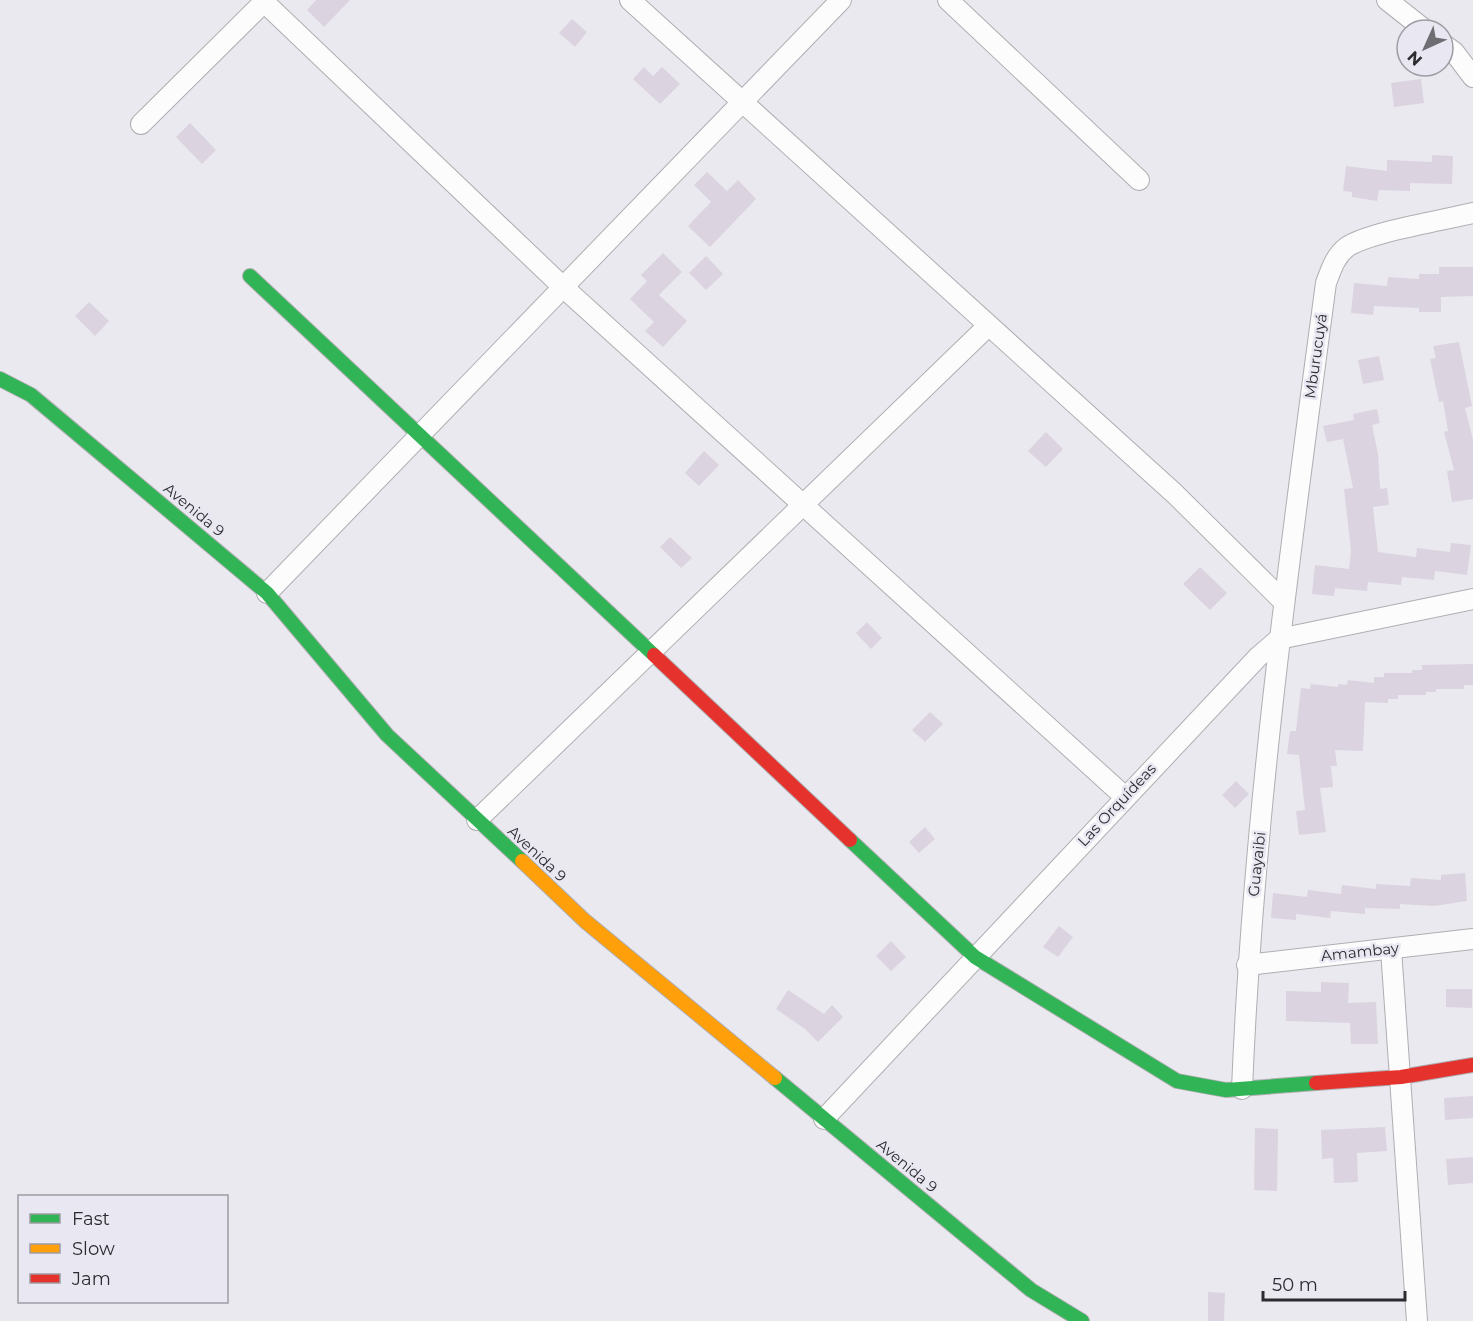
<svg xmlns="http://www.w3.org/2000/svg" width="1473" height="1321" viewBox="0 0 1473 1321" font-family="Montserrat,sans-serif">
	<style>
		.building { fill: #dbd3e0 }
		.lines { fill: none; stroke-linecap: round; stroke-linejoin: round }
		.street-casing { stroke: #afaeb2; stroke-width: 22 }
		.fast-casing { stroke: #afaeb2; stroke-width: 16 }
		.slow-casing { stroke: #afaeb2; stroke-width: 16 }
		.jam-casing { stroke: #afaeb2; stroke-width: 16 }
		.street { stroke: #fcfcfd; stroke-width: 20 }
		.fast { stroke: #30b455; stroke-width: 14 }
		.slow { stroke: #ff9f0a; stroke-width: 14 }
		.jam { stroke: #e5322d; stroke-width: 14 }
		.labels { text-anchor: middle; stroke-width: 5; stroke-linejoin: round; paint-order: stroke }
		.street-label { font-size: 15px; fill: #2c2b2f; stroke: #e9e7f1 }
	</style>
	<rect width="100%" height="100%" fill="#eae9ef"/>
	<g class="building">
		<path d="M 316,0 L 350,0 L 324,27 L 307,10 Z"/>
		<path d="M 572,19 L 587,32 L 575,47 L 559,33 Z"/>
		<path d="M 644,67 L 653,76 L 662,67 L 680,84 L 660,104 L 633,79 Z"/>
		<path d="M 1421,79 L 1424,103 L 1394,107 L 1391,83 Z"/>
		<path d="M 190,123 L 216,150 L 202,164 L 176,137 Z"/>
		<path d="M 1432,155 L 1453,156 L 1452,184 L 1410,183 L 1410,191 L 1379,190 L 1377,201 L 1352,197 L 1352,192 L 1343,191 L 1346,166 L 1387,171 L 1387,160 L 1432,162 Z"/>
		<path d="M 707,172 L 727,191 L 738,180 L 756,199 L 710,247 L 688,226 L 711,202 L 694,185 Z"/>
		<path d="M 663,253 L 682,272 L 659,295 L 687,321 L 663,347 L 645,331 L 654,322 L 630,299 L 647,281 L 641,275 Z"/>
		<path d="M 706,256 L 723,274 L 706,290 L 689,273 Z"/>
		<path d="M 1439,267 L 1473,267 L 1473,296 L 1441,297 L 1441,312 L 1419,312 L 1419,308 L 1374,306 L 1373,315 L 1351,313 L 1354,283 L 1387,286 L 1388,277 L 1419,279 L 1419,274 L 1439,274 Z"/>
		<path d="M 89,302 L 109,321 L 95,336 L 75,316 Z"/>
		<path d="M 1459,342 L 1472,406 L 1465,408 L 1473,440 L 1473,499 L 1452,502 L 1447,471 L 1454,470 L 1444,432 L 1448,431 L 1443,401 L 1439,402 L 1430,359 L 1436,358 L 1433,346 Z"/>
		<path d="M 1379,356 L 1384,380 L 1363,384 L 1358,360 Z"/>
		<path d="M 1377,409 L 1380,423 L 1372,425 L 1378,454 L 1380,489 L 1387,488 L 1389,505 L 1373,507 L 1378,552 L 1416,557 L 1417,548 L 1450,552 L 1451,543 L 1471,545 L 1467,575 L 1435,571 L 1434,580 L 1402,577 L 1401,585 L 1368,582 L 1367,591 L 1335,588 L 1334,596 L 1312,594 L 1315,565 L 1349,569 L 1351,550 L 1344,489 L 1353,488 L 1343,439 L 1327,442 L 1323,426 L 1354,420 L 1353,414 Z"/>
		<path d="M 1046,432 L 1063,449 L 1046,467 L 1028,451 Z"/>
		<path d="M 704,451 L 719,465 L 699,486 L 685,473 Z"/>
		<path d="M 670,537 L 692,558 L 681,568 L 660,547 Z"/>
		<path d="M 1200,567 L 1227,593 L 1210,610 L 1183,584 Z"/>
		<path d="M 867,622 L 882,638 L 871,649 L 856,633 Z"/>
		<path d="M 1473,664 L 1473,685 L 1464,685 L 1464,689 L 1436,689 L 1436,692 L 1426,692 L 1426,695 L 1398,695 L 1398,699 L 1388,699 L 1388,703 L 1365,702 L 1363,751 L 1335,750 L 1337,766 L 1331,766 L 1333,787 L 1320,788 L 1326,832 L 1299,835 L 1296,811 L 1305,810 L 1299,755 L 1287,754 L 1290,731 L 1296,731 L 1301,688 L 1310,689 L 1311,684 L 1338,687 L 1338,684 L 1347,685 L 1348,680 L 1374,683 L 1374,677 L 1384,677 L 1384,673 L 1412,673 L 1412,670 L 1422,670 L 1422,665 Z"/>
		<path d="M 930,712 L 943,724 L 925,742 L 912,730 Z"/>
		<path d="M 1236,781 L 1249,794 L 1235,808 L 1222,795 Z"/>
		<path d="M 925,827 L 935,839 L 919,853 L 909,842 Z"/>
		<path d="M 1465,873 L 1467,901 L 1434,906 L 1400,904 L 1400,909 L 1365,908 L 1365,914 L 1331,911 L 1330,918 L 1296,914 L 1296,920 L 1271,918 L 1273,893 L 1307,897 L 1308,890 L 1341,894 L 1342,885 L 1376,889 L 1376,884 L 1410,886 L 1411,878 L 1441,880 L 1441,875 Z"/>
		<path d="M 1059,926 L 1073,937 L 1058,957 L 1043,947 Z"/>
		<path d="M 891,941 L 906,957 L 891,971 L 876,956 Z"/>
		<path d="M 1321,982 L 1349,983 L 1348,1003 L 1376,1002 L 1378,1044 L 1351,1044 L 1350,1023 L 1286,1021 L 1286,991 L 1321,992 Z"/>
		<path d="M 1446,989 L 1472,989 L 1472,1008 L 1446,1007 Z"/>
		<path d="M 788,990 L 824,1014 L 832,1005 L 843,1017 L 818,1042 L 805,1029 L 776,1009 Z"/>
		<path d="M 1473,1096 L 1473,1118 L 1445,1120 L 1444,1098 Z"/>
		<path d="M 1385,1127 L 1387,1151 L 1357,1153 L 1358,1182 L 1334,1183 L 1333,1158 L 1322,1159 L 1321,1130 Z"/>
		<path d="M 1255,1128 L 1278,1129 L 1277,1191 L 1254,1190 Z"/>
		<path d="M 1473,1157 L 1473,1183 L 1448,1185 L 1446,1159 Z"/>
		<path d="M 1208,1292 L 1225,1293 L 1224,1321 L 1208,1321 Z"/>
	</g>
	<g class="lines">
		<g class="street-casing">
			<g id="street">
				<path d="M 262,0 L 563,287 L 1124,796"/>
				<path d="M 630,0 L 1175,494 L 1283,601"/>
				<path d="M 948,0 L 1139,180"/>
				<path d="M 1387,0 L 1425,30"/>
				<path d="M 1443,44 L 1454,52 L 1473,77"/>
				<path d="M 141,124 L 266,0"/>
				<path d="M 267,593 L 841,0"/>
				<path d="M 477,820 L 988,326"/>
				<path d="M 1391,949 L 1417,1321"/>
				<path d="M 1247,965 L 1473,939"/>
				<path d="M 1242,1089 C 1253,819 1290,551 1326,283 C 1331,270 1335,256 1347,247 C 1369,232 1444,220 1473,213"/>
				<path d="M 824,1119 L 1258,657 L 1279,639 L 1473,599"/>
			</g>
		</g>
		<g class="fast-casing">
			<g id="fast">
				<path d="M 250,276 L 654,655"/>
				<path d="M 0,379 L 31,395 L 267,593 L 387,735 L 522,861"/>
				<path d="M 850,840 L 975,957 L 1177,1081 L 1226,1090 L 1316,1083"/>
				<path d="M 775,1078 L 1031,1290 L 1082,1321"/>
			</g>
		</g>
		<g class="slow-casing">
			<path id="slow" d="M 522,861 L 585,921 L 775,1078"/>
		</g>
		<g class="jam-casing">
			<g id="jam">
				<path d="M 654,655 L 850,840"/>
				<path d="M 1316,1083 L 1401,1077 L 1473,1065"/>
			</g>
		</g>
		<use href="#street" class="street"/>
		<use href="#fast" class="fast"/>
		<use href="#slow" class="slow"/>
		<use href="#jam" class="jam"/>
	</g>
	<g class="labels">
		<g class="street-label">
			<text transform="translate(1316 356) rotate(-82)" y="5">Mburucuyá</text>
			<text transform="translate(194 510) rotate(40)" y="5">Avenida 9</text>
			<text transform="translate(1117 805) rotate(-47)" y="5">Las Orquídeas</text>
			<text transform="translate(537 854) rotate(43)" y="5">Avenida 9</text>
			<text transform="translate(1257 864) rotate(-84)" y="5">Guayaibi</text>
			<text transform="translate(1360 952) rotate(-6)" y="5">Amambay</text>
			<text transform="translate(907 1166) rotate(40)" y="5">Avenida 9</text>
		</g>
	</g>
	<rect x="18" y="1195" width="210" height="108" fill="#e9e7f1" stroke="#9d9ca3" stroke-width="1.5"/>
	<rect x="30" y="1214" width="30" height="9" fill="#30b455" stroke="#9d9ca3" stroke-width="1.5"/>
	<text x="72" y="1225" font-size="18" fill="#2c2b2f">Fast</text>
	<rect x="30" y="1244" width="30" height="9" fill="#ff9f0a" stroke="#9d9ca3" stroke-width="1.5"/>
	<text x="72" y="1255" font-size="18" fill="#2c2b2f">Slow</text>
	<rect x="30" y="1274" width="30" height="9" fill="#e5322d" stroke="#9d9ca3" stroke-width="1.5"/>
	<text x="72" y="1285" font-size="18" fill="#2c2b2f">Jam</text>
	<g transform="translate(1425 48) rotate(225)"><circle r="28" fill="#e9e7f1" stroke="#9d9ca3" stroke-width="1.5"/>
	<path d="M0-4.5L10 22L0 15L-10 22Z" fill="#6e6e72"/>
	<text y="-9" font-size="16" font-weight="bold" text-anchor="middle" fill="#2c2b2f">N</text>
	</g>
	<path d="M1263 1291v9h142v-9" fill="none" stroke="#2c2b2f" stroke-width="3"/>
	<text x="1272" y="1291" font-size="18" fill="#2c2b2f" stroke="#e9e7f1" stroke-width="4.5" paint-order="stroke">50 m</text>
</svg>
